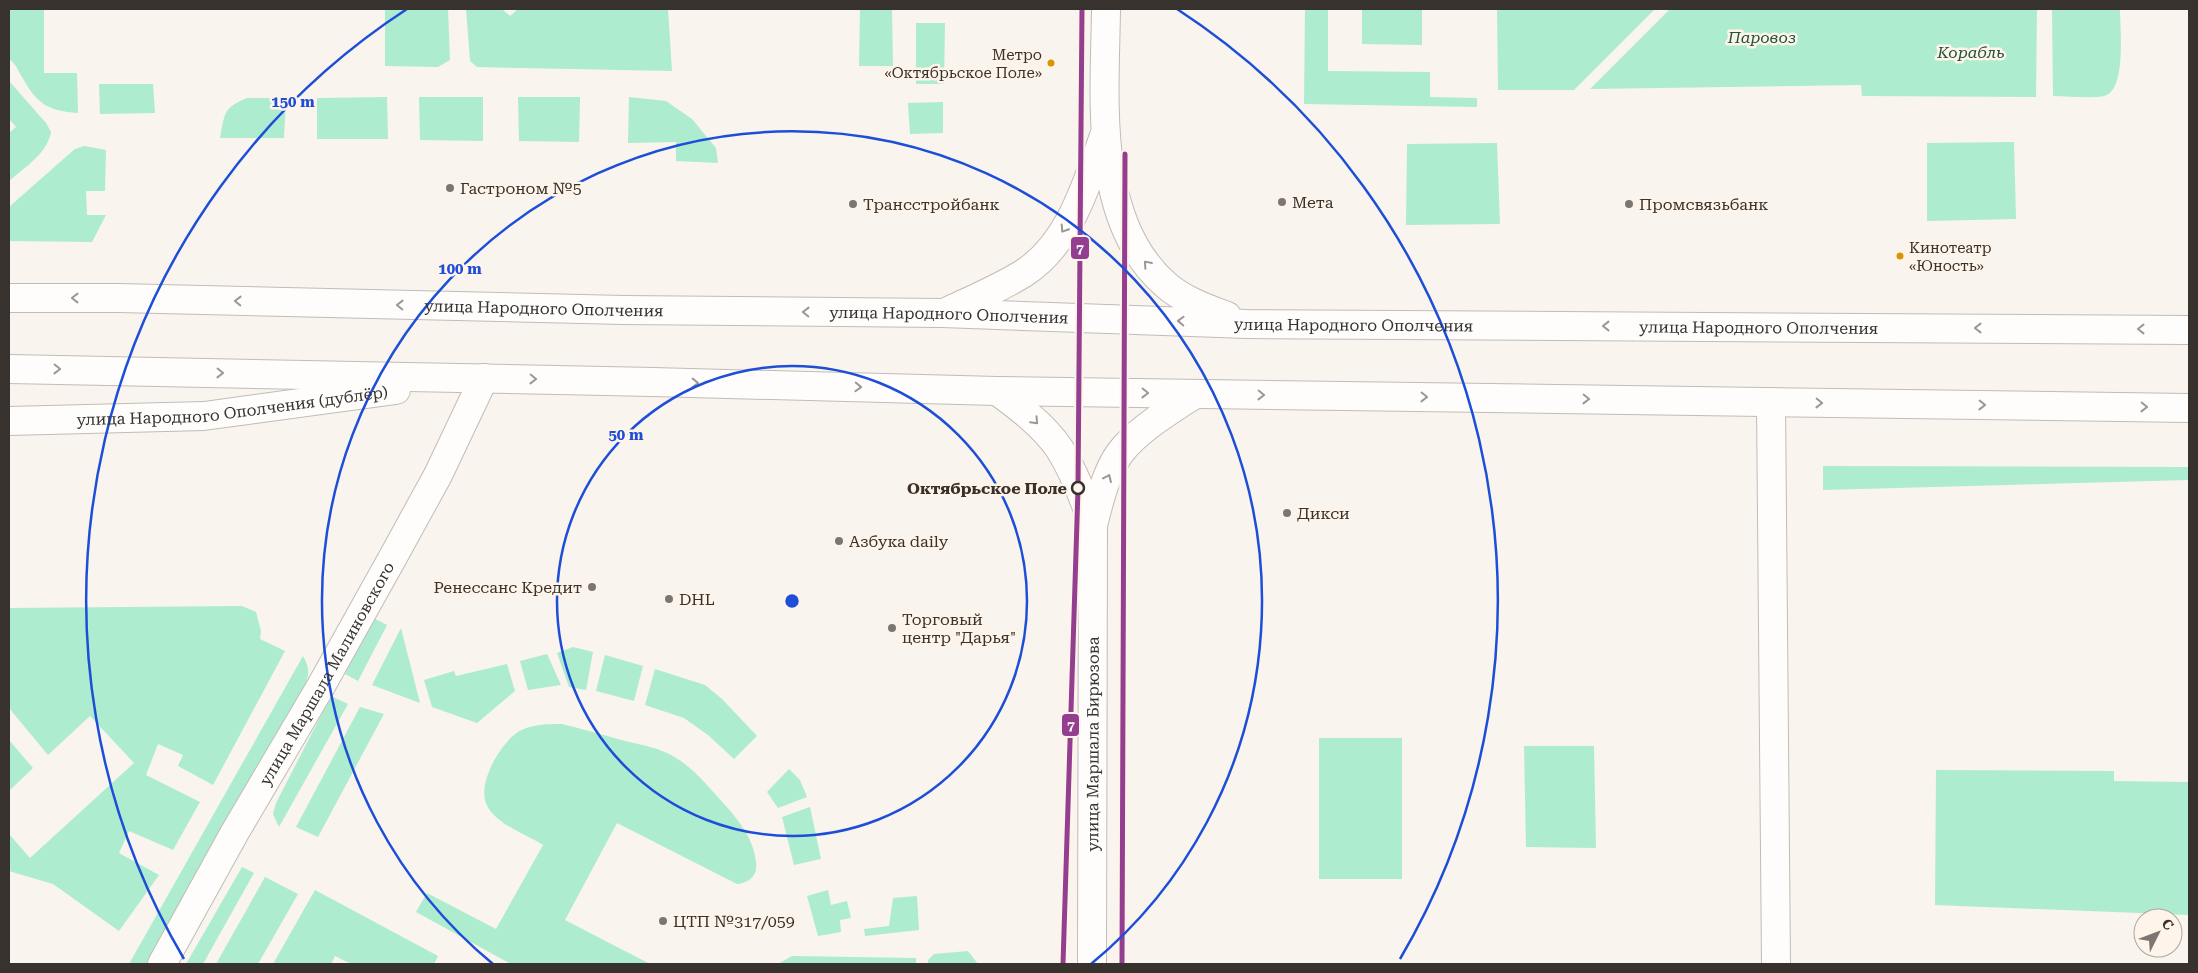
<svg xmlns="http://www.w3.org/2000/svg" width="2198" height="973" viewBox="0 0 2198 973" font-family="'Roboto Serif',serif">
	<style>
		.green { fill: #adeccf }
		.lines { fill: none; stroke-linecap: round; stroke-linejoin: round }
		.street-casing { stroke: #c1bcb8; stroke-width: 30 }
		.secondary-casing { stroke: #c1bcb8; stroke-width: 30 }
		.street { stroke: #fefdfc; stroke-width: 28 }
		.secondary { stroke: #fefdfc; stroke-width: 28 }
		.metro-1-casing { stroke: #fef4e9; stroke-width: 9 }
		.metro-1 { stroke: #943e90; stroke-width: 5 }
		.oneway { stroke: #9a9894 }
		.ring { fill: none; stroke: #1d4ed8; stroke-width: 2.5 }
		.bus-dot { fill: #da9507; stroke: #fef4e9; stroke-width: 2 }
		.poi-dot { fill: #7b7671; stroke: #fef4e9; stroke-width: 2 }
		.stop-dot { fill: #fef4e9; stroke: #37322d; stroke-width: 2.5 }
		.labels { text-anchor: middle; stroke-width: 5; stroke-linejoin: round; paint-order: stroke }
		.bus-label { font-size: 15px; fill: #37322d; stroke: #fef4e9; text-anchor: end }
		.park-label { font-size: 16px; font-style: italic; fill: #225340; stroke: #fef4e9 }
		.poi-label { font-size: 16px; fill: #37322d; stroke: #fef4e9; text-anchor: start }
		.street-label { font-size: 16px; fill: #37322d; stroke: #fef4e9 }
		.stop-label { font-size: 16px; font-weight: bold; fill: #37322d; stroke: #fef4e9; text-anchor: end }
		.centre { fill: #1d4ed8; stroke: #fef4e9; stroke-width: 2.5 }
		.ring-label { font-size: 15px; text-anchor: middle; font-weight: bold; fill: #1d4ed8; stroke: #fef4e9; stroke-width: 5; stroke-linejoin: round; paint-order: stroke }
		.line-badge { stroke: #fef4e9; stroke-width: 2 }
		.badge-label { font-size: 14px; text-anchor: middle; font-weight: bold; fill: #fff }
	</style>
	<rect width="100%" height="100%" fill="#f9f4ee"/>
	<g class="green">
		<path d="M 9,9 L 44,10 L 44,73 L 77,73 L 78,113 C 48,111 37,104 22,77 C 17,69 17,65 9,59 Z"/>
		<path d="M 385,9 L 448,9 L 450,60 L 438,67 L 385,66 Z"/>
		<path d="M 466,9 L 502,9 L 510,16 L 518,9 L 668,9 L 672,71 L 477,67 L 470,61 Z"/>
		<path d="M 860,9 L 892,9 L 893,66 L 859,66 Z"/>
		<path d="M 1305,9 L 1328,9 L 1328,71 L 1430,72 L 1430,97 L 1477,98 L 1477,107 L 1304,104 Z"/>
		<path d="M 1362,9 L 1422,9 L 1422,45 L 1362,44 Z"/>
		<path d="M 1497,9 L 1655,9 L 1574,90 L 1498,90 Z"/>
		<path d="M 1670,9 L 2037,9 L 2036,97 L 1862,96 L 1861,85 L 1590,89 Z"/>
		<path d="M 2052,9 L 2120,9 C 2120,28 2127,91 2104,96 C 2088,99 2069,96 2053,96 Z"/>
		<path d="M 916,23 L 945,23 L 944,84 L 916,84 Z"/>
		<path d="M 9,81 L 46,123 L 51,132 C 47,154 25,167 9,181 L 9,133 L 16,127 L 9,119 Z"/>
		<path d="M 99,84 L 153,84 L 155,113 L 100,114 Z"/>
		<path d="M 387,97 L 388,139 L 317,139 L 317,98 Z"/>
		<path d="M 419,97 L 483,97 L 483,141 L 420,140 Z"/>
		<path d="M 518,97 L 580,97 L 579,142 L 519,141 Z"/>
		<path d="M 629,97 L 666,101 L 692,119 L 716,148 L 718,163 L 676,161 L 676,142 L 628,143 Z"/>
		<path d="M 247,98 L 286,98 L 284,138 L 220,138 C 225,113 223,108 247,98 Z"/>
		<path d="M 943,102 L 943,133 L 910,134 L 908,103 Z"/>
		<path d="M 2014,142 L 2016,219 L 1927,221 L 1927,143 Z"/>
		<path d="M 1497,143 L 1500,224 L 1406,225 L 1407,144 Z"/>
		<path d="M 84,146 L 106,150 L 105,191 L 86,191 L 87,215 L 106,215 L 92,242 L 9,241 L 9,207 L 68,155 L 75,149 Z"/>
		<path d="M 1823,466 L 2189,467 L 2189,480 L 1823,490 Z"/>
		<path d="M 242,606 L 256,612 L 261,631 L 260,639 L 285,651 L 213,785 L 178,766 L 183,755 L 158,744 L 146,775 L 200,802 L 173,850 L 129,831 L 119,853 L 159,875 L 119,931 L 53,884 L 9,871 L 9,834 L 30,858 L 134,763 L 90,716 L 48,755 L 9,708 L 9,608 Z"/>
		<path d="M 373,618 L 387,625 L 358,681 L 345,674 Z"/>
		<path d="M 401,628 L 420,703 L 372,685 Z"/>
		<path d="M 573,647 L 593,652 L 586,690 L 569,687 L 557,653 Z"/>
		<path d="M 547,654 L 561,685 L 528,690 L 520,661 Z"/>
		<path d="M 605,655 L 643,666 L 634,701 L 596,691 Z"/>
		<path d="M 303,656 C 309,667 310,674 305,685 L 146,964 L 129,964 Z"/>
		<path d="M 507,664 L 515,691 L 477,723 L 432,707 L 424,680 L 454,671 L 456,676 Z"/>
		<path d="M 655,669 L 705,685 L 722,699 L 757,736 L 734,759 L 708,735 L 684,718 L 645,705 Z"/>
		<path d="M 331,696 L 348,704 L 279,827 L 273,814 L 276,803 Z"/>
		<path d="M 360,707 L 384,714 L 318,837 L 296,827 Z"/>
		<path d="M 562,724 C 583,729 604,735 625,741 C 642,745 661,748 676,758 C 695,769 711,790 726,806 C 740,822 754,840 756,862 C 758,876 749,883 737,884 L 617,823 L 565,920 L 650,964 L 511,964 L 416,912 L 427,893 L 496,929 L 543,845 C 525,834 501,826 489,809 C 474,789 498,748 514,735 C 527,724 546,724 562,724 Z"/>
		<rect x="1319" y="738" width="83" height="141"/>
		<path d="M 9,740 L 33,768 L 9,791 Z"/>
		<path d="M 1524,746 L 1594,746 L 1596,848 L 1526,847 Z"/>
		<path d="M 789,769 L 800,780 L 807,797 L 778,808 L 767,792 Z"/>
		<path d="M 2188,769 L 2189,915 L 1935,905 L 1936,770 L 2114,771 L 2114,781 L 2188,782 Z"/>
		<path d="M 810,807 L 821,859 L 794,865 L 782,817 Z"/>
		<path d="M 242,867 L 254,873 L 203,964 L 186,964 Z"/>
		<path d="M 265,877 L 298,894 L 258,964 L 216,964 Z"/>
		<path d="M 315,890 L 438,956 L 434,964 L 351,964 L 335,956 L 331,964 L 273,964 Z"/>
		<path d="M 828,890 L 831,905 L 847,901 L 851,918 L 840,920 L 841,932 L 818,936 L 807,896 Z"/>
		<path d="M 917,896 L 919,930 L 865,936 L 864,929 L 889,926 L 893,898 Z"/>
		<path d="M 968,951 L 978,964 L 928,964 L 928,960 L 934,954 Z"/>
		<path d="M 792,956 L 916,958 L 916,964 L 778,964 Z"/>
	</g>
	<g class="lines">
		<g class="street-casing">
			<g id="street">
				<path d="M 1771,402 L 1776,964"/>
				<path id="s1" d="M 162,964 L 235,832 L 321,686 L 393,557 L 438,475 L 484,378"/>
			</g>
		</g>
		<g class="secondary-casing">
			<g id="secondary">
				<path d="M 1106,9 C 1105,97 1092,221 1166,285 C 1183,300 1206,308 1227,316"/>
				<path id="s2" d="M 9,298 L 118,298 L 624,310 L 942,313 L 1247,324 L 2189,330"/>
				<path d="M 948,311 C 974,299 1000,288 1024,273 C 1070,243 1086,185 1104,136"/>
				<path d="M 9,369 L 653,382 L 997,391 L 2189,408"/>
				<path d="M 997,391 C 1019,407 1043,425 1059,448 C 1074,471 1084,498 1093,525"/>
				<path id="s3" d="M 9,421 L 204,416 L 396,390"/>
				<path id="s4" d="M 1092,964 L 1093,525 C 1099,502 1106,472 1120,453 C 1137,430 1171,410 1195,394"/>
			</g>
		</g>
		<use href="#street" class="street"/>
		<use href="#secondary" class="secondary"/>
		<g class="metro-1-casing">
			<g id="metro-1">
				<path d="M 1063,964 L 1078,489 L 1082,9"/>
				<path d="M 1122,964 L 1125,154"/>
			</g>
		</g>
		<use href="#metro-1" class="metro-1"/>
	</g>
	<defs><path id="oneway-chevron" d="M-2-3.5L2.5 0L-2 3.5" fill="none" stroke-width="1.6" stroke-linecap="round" stroke-linejoin="round" transform="scale(1.25)"/></defs>
	<g class="oneway">
		<use href="#oneway-chevron" transform="translate(1064 229) rotate(123)"/>
		<use href="#oneway-chevron" transform="translate(1147 264) rotate(-131)"/>
		<use href="#oneway-chevron" transform="translate(75 298) rotate(-180)"/>
		<use href="#oneway-chevron" transform="translate(238 301) rotate(-179)"/>
		<use href="#oneway-chevron" transform="translate(400 305) rotate(-179)"/>
		<use href="#oneway-chevron" transform="translate(806 312) rotate(-179)"/>
		<use href="#oneway-chevron" transform="translate(1181 321) rotate(-178)"/>
		<use href="#oneway-chevron" transform="translate(1606 326) rotate(-180)"/>
		<use href="#oneway-chevron" transform="translate(1978 328) rotate(-180)"/>
		<use href="#oneway-chevron" transform="translate(2141 329) rotate(-180)"/>
		<use href="#oneway-chevron" transform="translate(57 369) rotate(1)"/>
		<use href="#oneway-chevron" transform="translate(220 373) rotate(1)"/>
		<use href="#oneway-chevron" transform="translate(533 379) rotate(1)"/>
		<use href="#oneway-chevron" transform="translate(695 383) rotate(2)"/>
		<use href="#oneway-chevron" transform="translate(858 387) rotate(2)"/>
		<use href="#oneway-chevron" transform="translate(1145 393) rotate(1)"/>
		<use href="#oneway-chevron" transform="translate(1261 395) rotate(1)"/>
		<use href="#oneway-chevron" transform="translate(1424 397) rotate(1)"/>
		<use href="#oneway-chevron" transform="translate(1586 399) rotate(1)"/>
		<use href="#oneway-chevron" transform="translate(1819 403) rotate(1)"/>
		<use href="#oneway-chevron" transform="translate(1982 405) rotate(1)"/>
		<use href="#oneway-chevron" transform="translate(2144 407) rotate(1)"/>
		<use href="#oneway-chevron" transform="translate(1035 421) rotate(47)"/>
		<use href="#oneway-chevron" transform="translate(1108 478) rotate(-65)"/>
	</g>
	<g class="ring">
		<circle cx="792" cy="601" r="235"/>
		<path d="M493 964A470 470 0 1 1 1091 964"/>
		<path d="M184 959A706 706 0 0 1 407 9M1177 9A706 706 0 0 1 1400 959"/>
	</g>
	<g class="bus-dot">
		<circle cx="1051" cy="63" r="4.5"/>
		<circle cx="1900" cy="256" r="4.5"/>
	</g>
	<g class="poi-dot">
		<circle cx="450" cy="188" r="5"/>
		<circle cx="1282" cy="202" r="5"/>
		<circle cx="853" cy="204" r="5"/>
		<circle cx="1629" cy="204" r="5"/>
		<circle cx="1287" cy="513" r="5"/>
		<circle cx="839" cy="541" r="5"/>
		<circle cx="592" cy="587" r="5"/>
		<circle cx="669" cy="599" r="5"/>
		<circle cx="892" cy="628" r="5"/>
		<circle cx="663" cy="921" r="5"/>
	</g>
	<circle class="stop-dot" cx="1078" cy="488" r="6"/>
	<g class="labels">
		<g class="bus-label">
			<text x="1042" y="60">Метро<tspan x="1042" dy="18">«Октябрьское Поле»</tspan></text>
			<text x="1909" y="253" text-anchor="start">Кинотеатр<tspan x="1909" dy="18">«Юность»</tspan></text>
		</g>
		<g class="park-label">
			<text x="1762" y="43">Паровоз</text>
			<text x="1971" y="58">Корабль</text>
		</g>
		<g class="poi-label">
			<text x="460" y="194">Гастроном №5</text>
			<text x="1292" y="208">Мета</text>
			<text x="863" y="210">Трансстройбанк</text>
			<text x="1639" y="210">Промсвязьбанк</text>
			<text x="1297" y="519">Дикси</text>
			<text x="849" y="547">Азбука daily</text>
			<text x="582" y="593" text-anchor="end">Ренессанс Кредит</text>
			<text x="679" y="605">DHL</text>
			<text x="902" y="625">Торговый<tspan x="902" dy="18">центр "Дарья"</tspan></text>
			<text x="673" y="927">ЦТП №317/059</text>
		</g>
		<g class="street-label">
			<text dy="6" stroke="none"><textPath href="#s2" startOffset="535">улица Народного Ополчения</textPath></text>
			<text dy="6" stroke="none"><textPath href="#s2" startOffset="940">улица Народного Ополчения</textPath></text>
			<text dy="6" stroke="none"><textPath href="#s2" startOffset="1345">улица Народного Ополчения</textPath></text>
			<text dy="6" stroke="none"><textPath href="#s2" startOffset="1750">улица Народного Ополчения</textPath></text>
			<text dy="6" stroke="none"><textPath href="#s3" startOffset="224">улица Народного Ополчения (дублёр)</textPath></text>
			<text dy="6" stroke="none"><textPath href="#s1" startOffset="334">улица Маршала Малиновского</textPath></text>
			<text dy="6" stroke="none"><textPath href="#s4" startOffset="220">улица Маршала Бирюзова</textPath></text>
		</g>
		<g class="stop-label">
			<text x="1067" y="494">Октябрьское Поле</text>
		</g>
	</g>
	<circle cx="792" cy="601" r="8" class="centre"/>
	<g class="ring-label">
		<text x="293" y="107">150 m</text>
		<text x="460" y="274">100 m</text>
		<text x="626" y="440">50 m</text>
	</g>
	<g class="line-badge">
		<rect x="1070" y="236" width="20" height="24" rx="5" fill="#943e90"/>
		<rect x="1061" y="713" width="19" height="24" rx="5" fill="#943e90"/>
	</g>
	<g class="badge-label">
		<text x="1080" y="253">7</text>
		<text x="1071" y="730">7</text>
	</g>
	<rect width="2198" height="973" fill="none" stroke="#37322d" stroke-width="20"/>
	<g transform="translate(2158 933) rotate(48)"><circle r="24" fill="#fef4e9" stroke="#aea69e"/>
	<path d="M0-4L9 19L0 12L-9 19Z" fill="#7b7671"/>
	<text y="-8" font-size="14" font-weight="bold" text-anchor="middle" fill="#37322d">С</text>
	</g>
</svg>
